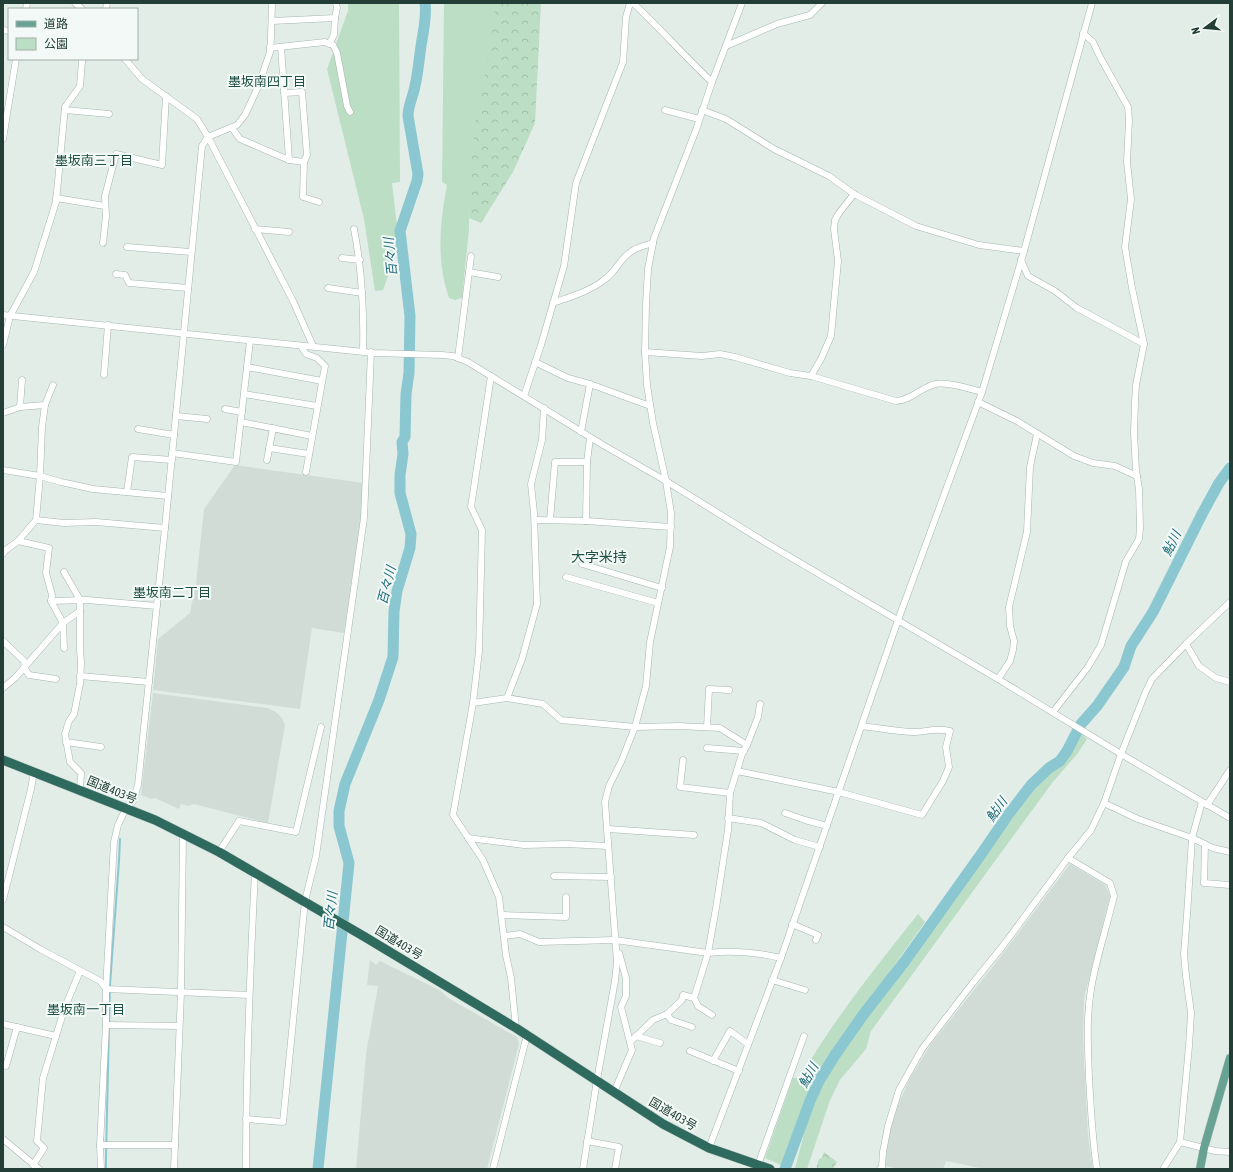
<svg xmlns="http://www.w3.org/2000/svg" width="1233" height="1172" viewBox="0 0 1233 1172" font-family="'Asap Condensed','Noto Sans JP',sans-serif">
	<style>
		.built { fill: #d1dcd7 }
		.green { fill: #bcdec4 }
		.forest { fill: url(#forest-crowns) }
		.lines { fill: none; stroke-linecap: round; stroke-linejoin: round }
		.stream { stroke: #8bc7d1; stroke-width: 2 }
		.river { stroke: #8bc7d1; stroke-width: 11 }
		.minor-casing { stroke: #a5b5af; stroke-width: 7 }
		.major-casing { stroke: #c1c9c7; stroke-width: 9 }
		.highway-casing { stroke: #c1c9c7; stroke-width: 10 }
		.minor { stroke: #fff; stroke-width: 6 }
		.major { stroke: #67a292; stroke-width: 8 }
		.highway { stroke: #2e6a5d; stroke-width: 9 }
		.labels { text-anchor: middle; stroke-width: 4; stroke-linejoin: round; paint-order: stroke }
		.street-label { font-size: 12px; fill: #223e36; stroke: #f3f9f6 }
		.neighbourhood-label { font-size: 13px; fill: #1e5043; stroke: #f3f9f6 }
		.water-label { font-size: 13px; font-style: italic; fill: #1d6b7a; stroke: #f3f9f6 }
		.quarter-label { font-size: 14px; fill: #1e5043; stroke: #f3f9f6 }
	</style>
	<defs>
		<pattern id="forest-crowns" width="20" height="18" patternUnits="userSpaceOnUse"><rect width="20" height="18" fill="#bcdec4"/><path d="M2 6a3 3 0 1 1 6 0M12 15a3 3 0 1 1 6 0" fill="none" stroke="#a1c0a9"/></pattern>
	</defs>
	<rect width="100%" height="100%" fill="#e3ede8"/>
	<g class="built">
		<path d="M 235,465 L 364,483 L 362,509 L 344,633 L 312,628 L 300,709 L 153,690 L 158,639 L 190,613 L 196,583 L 204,509 Z"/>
		<path d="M 153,693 L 268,708 L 276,712 L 282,718 L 285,725 L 268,823 L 194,804 L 188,806 L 181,804 L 179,809 L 155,798 L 152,799 L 141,795 Z"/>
		<path d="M 1070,864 L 1105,885 L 1110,896 L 1084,998 L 1083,1040 L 1088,1136 L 1093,1169 L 985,1169 L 946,1161 L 943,1169 L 899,1169 L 885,1166 L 888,1139 L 894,1114 L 909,1080 L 931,1044 L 998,960 Z"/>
		<path d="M 370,960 L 376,965 L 380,961 L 441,991 L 448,998 L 517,1037 L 519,1044 L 487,1169 L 356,1169 L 366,1054 L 378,986 L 367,985 Z"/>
	</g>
	<g class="green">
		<path d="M 348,3 L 399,3 L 400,182 L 392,183 L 397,226 L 397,251 L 383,290 L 375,291 L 364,219 L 327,69 L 348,11 Z"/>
		<path d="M 444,3 L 495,3 L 494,28 L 485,76 L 469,210 L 469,229 L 462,298 L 455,300 L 449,298 C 436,261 440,222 447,185 L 442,182 Z"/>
		<path d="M 1080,732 L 1087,739 L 1078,753 L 1052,783 L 871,1031 L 866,1049 L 840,1080 L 830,1100 L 807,1169 L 795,1169 L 810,1110 L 820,1084 L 841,1051 L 942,915 L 1035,785 L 1054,767 L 1065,760 Z"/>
		<path d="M 918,914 L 925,922 L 821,1069 L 810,1089 L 787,1168 L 765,1158 L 793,1078 L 800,1078 C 833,1020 876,967 918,914 Z"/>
	</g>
	<g class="forest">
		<path d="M 495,3 L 541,3 L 535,123 L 513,172 L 481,223 L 469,218 C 469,188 471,157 475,127 C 481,85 493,46 495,3 Z"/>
		<path d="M 824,1152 L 837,1162 L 833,1169 L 816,1169 L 819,1159 L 822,1158 Z"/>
	</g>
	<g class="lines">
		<path class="stream" d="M 106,1169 L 106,1155 L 110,985 L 119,861 L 120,839"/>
		<g class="river">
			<path d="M 318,1169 L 349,863 L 339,826 L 339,811 L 345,784 L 379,700 L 393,657 L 394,611 L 397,591 L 410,548 L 411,534 L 400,493 L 400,475 L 403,454 L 402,442 L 405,437 L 406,394 L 409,373 L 410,316 L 400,231 L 417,181 L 418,174 L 408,116 C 408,105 413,97 415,86 C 418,73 419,60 421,46 C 423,32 427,18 425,3"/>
			<path d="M 785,1169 L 810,1101 L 819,1081 L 835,1055 L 863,1015 L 905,961 L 982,853 L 1008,815 L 1031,785 L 1049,768 L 1060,761 L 1067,751 L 1081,724 L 1097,706 L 1124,667 L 1131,646 L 1153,612 L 1202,514 L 1219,483 L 1230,468"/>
		</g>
		<g class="minor-casing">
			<g id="minor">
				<path d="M 75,3 L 82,9"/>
				<path d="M 633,3 C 660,28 684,56 712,82"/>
				<path d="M 26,9 L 27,3"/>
				<path d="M 106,9 L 107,3"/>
				<path d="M 272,21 L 335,18 L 337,8 L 336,3"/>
				<path d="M 3,30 L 9,31"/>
				<path d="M 329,44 L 334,35 L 335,18"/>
				<path d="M 726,46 L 777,24 L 810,15 L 822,3"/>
				<path d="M 281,47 L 289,160"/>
				<path d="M 270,48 L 325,42 L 333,45 L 337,53 L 347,106 L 350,112"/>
				<path d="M 125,59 L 142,79 L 197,119 L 208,137 L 293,301 L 313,346"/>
				<path d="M 284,93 L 302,92 L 307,155 L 304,162"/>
				<path d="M 65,110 L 109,114"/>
				<path d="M 665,110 L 699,119"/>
				<path d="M 702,110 L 726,119 L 774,149 L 829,176 L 854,194 L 916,226 L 979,245 L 1024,251"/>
				<path d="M 232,128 L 240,139 L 289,160 L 304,162 L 303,197 L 319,202"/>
				<path d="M 3,139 L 16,59"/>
				<path d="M 56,198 L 105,206"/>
				<path d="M 255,229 L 289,232"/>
				<path d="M 354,229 C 362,270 364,310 363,351"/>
				<path d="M 103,243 L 106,216 L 105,196 L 116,154 L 162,165 L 166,96"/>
				<path d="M 127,247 L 191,252"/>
				<path d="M 342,258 L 360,260"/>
				<path d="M 1021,260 L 1028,276 L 1055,291 L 1077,308 L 1144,344"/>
				<path d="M 469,272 L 498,277"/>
				<path d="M 116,274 L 125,275 L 129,283 L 188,288"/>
				<path d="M 328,288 L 362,293"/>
				<path d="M 553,303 C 570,297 590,291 604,280 C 616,272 620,258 632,251 C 638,247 646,245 653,243"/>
				<path d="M 3,315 L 374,353 L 442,355 L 453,356 L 468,362 L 603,445 L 666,481 L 763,541 L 998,679 L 1121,754 L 1230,818"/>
				<path d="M 3,345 L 10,316 L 34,272 L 56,202 L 65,107 L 80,86 L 82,61 L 83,59"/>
				<path d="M 301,346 L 306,354 L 317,358 L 325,366 L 306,472"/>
				<path d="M 645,352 L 702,356 L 720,354 L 735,357 L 790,373 L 811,376 L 896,401 C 912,400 921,387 936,384 C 946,381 971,389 982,392"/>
				<path d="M 458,358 L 471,256"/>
				<path d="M 535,362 L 568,378 L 590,384"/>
				<path d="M 247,367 L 322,381"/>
				<path d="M 104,375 L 108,325"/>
				<path d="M 491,376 L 471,507 L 482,530 L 479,651 L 473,703 L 453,815 L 483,860 L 499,897 L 506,955 L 511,978 L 516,1028"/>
				<path d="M 811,376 L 821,359 L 831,336 L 838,261 L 834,229 L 835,220 L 839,213 L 854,194"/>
				<path d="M 244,394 L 317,406"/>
				<path d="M 524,396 L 541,345 L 564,266 L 576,183 L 623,62 L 626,17 L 630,3"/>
				<path d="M 978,402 L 1017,421 L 1074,456 L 1093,463 L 1115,466 L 1137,476"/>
				<path d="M 20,407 L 22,380"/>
				<path d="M 225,409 L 242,412"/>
				<path d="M 3,413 L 20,407 L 45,405"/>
				<path d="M 176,416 L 207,419"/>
				<path d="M 241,422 L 312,436"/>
				<path d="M 138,429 L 174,435"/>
				<path d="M 581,432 L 590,384 L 650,406"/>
				<path d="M 269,448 L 309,454"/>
				<path d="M 172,453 L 236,462 L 250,341"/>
				<path d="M 267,460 L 273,428"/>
				<path d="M 3,470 L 40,476 L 61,482 L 93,489 L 168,496"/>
				<path d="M 127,492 L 132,457 L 172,460"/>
				<path d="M 36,520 L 64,523 L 96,522 L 165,528"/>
				<path d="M 535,520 L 586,521 L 671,527"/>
				<path d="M 550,520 L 555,462 L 587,462"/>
				<path d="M 586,521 L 587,462 L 590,438"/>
				<path d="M 18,541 L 49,548 L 46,573 L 52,595 L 51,601 L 63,623 L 64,648"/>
				<path d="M 3,554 L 6,550 L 18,541 L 36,520 L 40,476 L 42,427 L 45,405 L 53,385"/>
				<path d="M 582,564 L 662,588"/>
				<path d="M 64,572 L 80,600 L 80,651 L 81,662 L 80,684 L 74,714 L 69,721 L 65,734 L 70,762 L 81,773 L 80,790"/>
				<path d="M 566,577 L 658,603"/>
				<path d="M 51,601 L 87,600 L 157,606"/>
				<path d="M 3,641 L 24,661 L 25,669 L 29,675 L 56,679"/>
				<path d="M 1186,644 L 1199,666 L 1216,678 L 1230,682"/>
				<path d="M 80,676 L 149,682"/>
				<path d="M 998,679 L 1010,661 L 1013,650 L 1014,641 L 1010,626 L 1009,607 L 1027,532 L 1030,467 L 1037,434"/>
				<path d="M 3,688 L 15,678 L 63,623 L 80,611"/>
				<path d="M 507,698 L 522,659 L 537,604 L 534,513 L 531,484 L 542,440 L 544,408"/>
				<path d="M 473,703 L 507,698 L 543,704 L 561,720 L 635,727 L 679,726 L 720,728 L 747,745 L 742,754 L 730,793 L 728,830 L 716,908 L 708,953 L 694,998 L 698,1006 L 712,1015"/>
				<path d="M 1053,712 L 1088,667 L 1101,645 L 1126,561 L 1139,539 L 1140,528 L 1139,489 L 1136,470 L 1134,433 L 1135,402 L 1136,385 L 1144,344 L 1132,288 L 1125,247 L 1131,199 L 1127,162 L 1129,120 L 1128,107 L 1100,57 L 1093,42 L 1083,33"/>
				<path d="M 707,727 L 709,689 L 729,690"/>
				<path d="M 66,742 L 101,747"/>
				<path d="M 747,745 L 758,717 L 760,704"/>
				<path d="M 707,748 L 744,751"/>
				<path d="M 683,760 L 680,787 L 730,793"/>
				<path d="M 737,771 L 839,792 L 922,815 L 943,781 L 949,767 L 946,747 L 950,731 C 933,727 929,732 915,732 C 898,732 879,728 862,726"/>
				<path d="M 1104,803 L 1138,819 L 1192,838 L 1213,848 L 1230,852"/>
				<path d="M 1207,805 L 1230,770"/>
				<path d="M 785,813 L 805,820 L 827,826"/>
				<path d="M 728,818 L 761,823 L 795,840 L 820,847"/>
				<path d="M 608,829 L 694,835"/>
				<path d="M 468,838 L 524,845 L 566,844 L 608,846"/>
				<path d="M 1205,845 L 1204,883 L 1230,885"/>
				<path d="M 219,852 L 239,821 L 296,832 L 321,727"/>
				<path d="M 1068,858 L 1110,883 L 1114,896 C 1107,926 1096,959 1091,989 C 1086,1018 1088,1048 1089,1078 C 1091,1108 1092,1139 1097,1169"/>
				<path d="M 554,876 L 611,877"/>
				<path d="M 3,900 L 31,789 L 34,772"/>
				<path d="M 502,915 L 566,917 L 566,897"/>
				<path d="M 792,924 L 818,935 L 816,940"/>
				<path d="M 3,927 L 40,949 L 100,981 L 106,989 L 249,995"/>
				<path d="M 504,936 L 520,934 L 539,942 L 615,940 L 708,953 C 733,950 756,952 781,958"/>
				<path d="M 772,980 L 805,990"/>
				<path d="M 667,1014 L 671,1020 L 692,1027"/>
				<path d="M 3,1024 L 56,1036"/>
				<path d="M 106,1025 L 179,1026"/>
				<path d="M 636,1036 L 660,1043"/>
				<path d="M 630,1042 L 653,1020 L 667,1014 L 682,1000 L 683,995 L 694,998"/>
				<path d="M 690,1051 L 739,1071"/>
				<path d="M 713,1061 L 730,1031 L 748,1044"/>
				<path d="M 6,1066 L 17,1027"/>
				<path d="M 614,1092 L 632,1050 L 621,1007 L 626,996 L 626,978 L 619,953"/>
				<path d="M 246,1119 L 283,1122 L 305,901 L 316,856 L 364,518 L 371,352"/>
				<path d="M 3,1139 L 39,1169"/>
				<path d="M 587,1141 L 619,1147 L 615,1169"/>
				<path d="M 1180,1142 L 1215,1151 L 1230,1152"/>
				<path d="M 100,1145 L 175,1145"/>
				<path d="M 709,1148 L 781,958 L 898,620 L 982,392 L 1024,251 L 1092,3"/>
				<path d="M 33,1165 L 44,1148 L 37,1141 L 43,1078 L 65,1007 L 80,971"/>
				<path d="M 758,1165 L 804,1036"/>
				<path d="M 101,1169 L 100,1145 L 106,1025 L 106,989 L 114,842 L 118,825 L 126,808 L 133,801 L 138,785 L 165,528 L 202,146 L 208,137 L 237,125 L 245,115 L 258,87 L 270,52 L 271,37 L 272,3"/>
				<path d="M 174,1169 L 181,992 L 183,833"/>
				<path d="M 246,1169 C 246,1070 250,971 255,872"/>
				<path d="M 493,1169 L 527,1035"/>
				<path d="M 583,1169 L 597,1080 L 615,981 L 617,962 L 605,802 L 609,786 L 621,762 L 635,727 L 646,686 L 650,642 L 670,547 L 671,513 L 666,481 L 653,423 L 647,385 L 645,352 L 646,304 L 648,269 L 654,238 L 696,130 L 712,82 L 742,3"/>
				<path d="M 880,1169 L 882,1167 L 883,1152 L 888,1126 L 899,1090 L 922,1049 L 972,984 L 1002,947 L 1068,858 L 1091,830 L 1104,803 L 1121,754 L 1146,691 L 1152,679 L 1186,644 L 1230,602"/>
				<path d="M 1163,1169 L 1180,1142 L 1189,1046 L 1191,1013 L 1186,976 L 1184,954 L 1187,915 L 1192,838 L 1202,802"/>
			</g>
		</g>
		<g class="major-casing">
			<path id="major" d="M 1200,1169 L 1204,1148 L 1230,1058"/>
		</g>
		<g class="highway-casing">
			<path id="highway" d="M 3,760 L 155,820 L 219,852 L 365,937 L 516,1028 L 663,1124 L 709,1148 L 770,1169"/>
		</g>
		<use href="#minor" class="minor"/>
		<use href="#major" class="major"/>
		<use href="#highway" class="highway"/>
	</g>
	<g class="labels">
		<g class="street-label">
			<text transform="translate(112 790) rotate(22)" y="4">国道403号</text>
			<text transform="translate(399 943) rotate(31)" y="4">国道403号</text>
			<text transform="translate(673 1114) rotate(30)" y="4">国道403号</text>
		</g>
		<g class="neighbourhood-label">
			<text x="267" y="86">墨坂南四丁目</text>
			<text x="94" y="165">墨坂南三丁目</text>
			<text x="172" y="597">墨坂南二丁目</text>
			<text x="86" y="1014">墨坂南一丁目</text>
		</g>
		<g class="water-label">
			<text transform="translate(390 257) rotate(-96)" y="5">百々川</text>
			<text transform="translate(1171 543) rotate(-64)" y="5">鮎川</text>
			<text transform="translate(386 585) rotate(-76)" y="5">百々川</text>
			<text transform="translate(996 809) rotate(-54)" y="5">鮎川</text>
			<text transform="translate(330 911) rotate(-84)" y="5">百々川</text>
			<text transform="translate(808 1075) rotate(-61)" y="5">鮎川</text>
		</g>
		<g class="quarter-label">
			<text x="599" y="562">大字米持</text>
		</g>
	</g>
	<rect width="1233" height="1172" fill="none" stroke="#223e36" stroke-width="8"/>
	<rect x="8" y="8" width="130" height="52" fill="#f3f9f6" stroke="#9faea9"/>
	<rect x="16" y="21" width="20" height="6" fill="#67a292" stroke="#9faea9"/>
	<text x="44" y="28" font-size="12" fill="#223e36">道路</text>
	<rect x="16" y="38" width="20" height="12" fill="#bcdec4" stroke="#9faea9"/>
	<text x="44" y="48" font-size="12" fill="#223e36">公園</text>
	<g transform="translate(1205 28) rotate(254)" stroke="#f3f9f6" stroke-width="3" paint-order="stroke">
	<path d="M0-3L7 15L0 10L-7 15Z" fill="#223e36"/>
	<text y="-6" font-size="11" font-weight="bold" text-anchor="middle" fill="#223e36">N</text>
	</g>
</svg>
